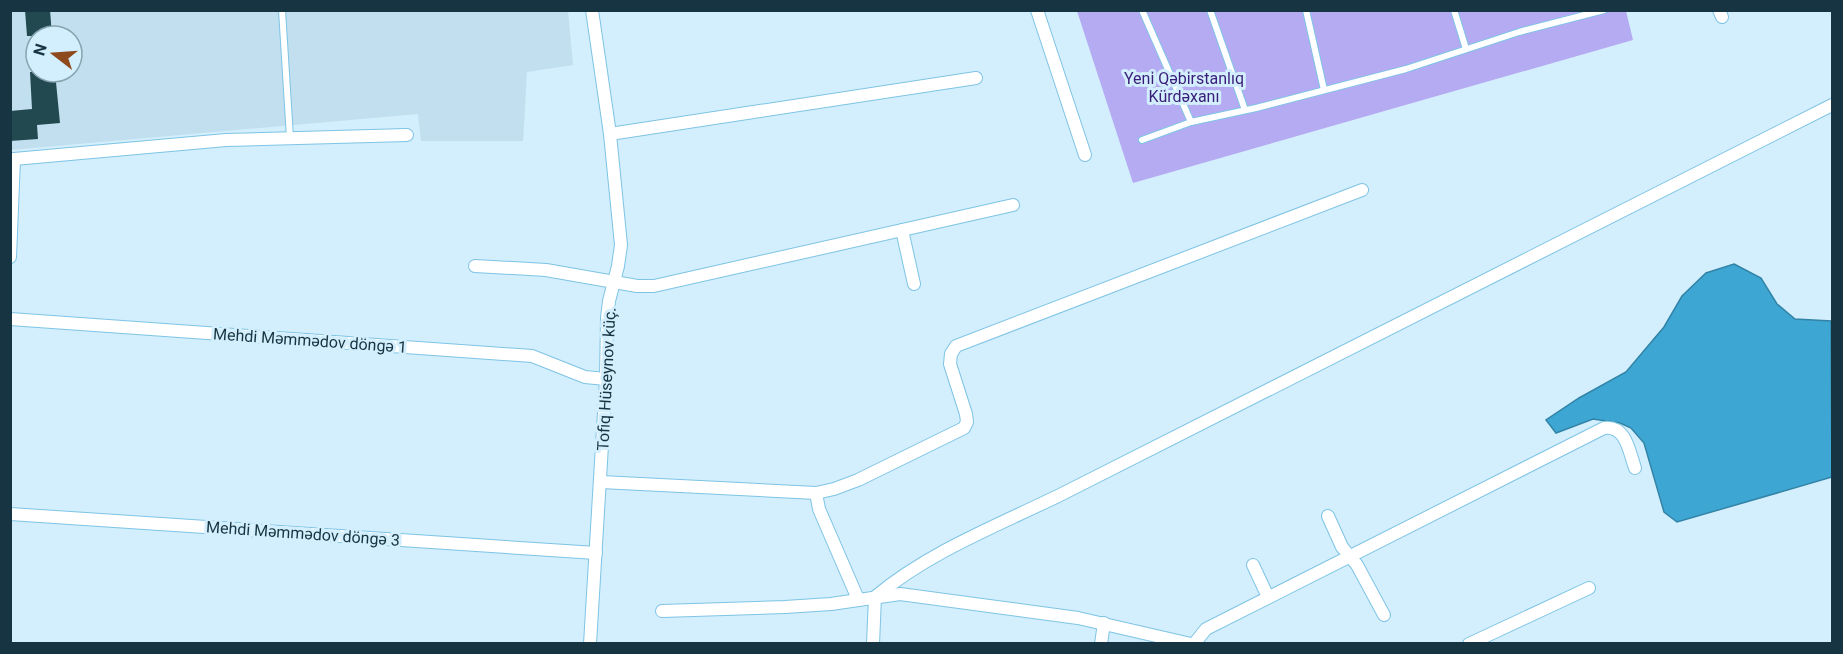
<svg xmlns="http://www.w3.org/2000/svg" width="1843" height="654" viewBox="0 0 1843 654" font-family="Roboto,sans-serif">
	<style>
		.built { fill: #c1dfee; fill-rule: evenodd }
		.green { fill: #b5abf2 }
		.water { fill: #3ea6d3; stroke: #3284a7; stroke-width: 1.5 }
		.building { fill: #21494f }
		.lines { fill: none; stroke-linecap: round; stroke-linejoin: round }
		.service-casing { stroke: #7ec4e5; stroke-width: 8 }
		.minor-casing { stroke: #7ec4e5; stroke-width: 14 }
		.service { stroke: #fff; stroke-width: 6 }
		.minor { stroke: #fff; stroke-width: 12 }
		.labels { text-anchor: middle; stroke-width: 6; stroke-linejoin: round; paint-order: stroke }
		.park-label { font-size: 16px; fill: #391e79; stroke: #d3eefc }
		.street-label { font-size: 16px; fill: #163441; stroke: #d3eefc }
	</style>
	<rect width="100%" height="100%" fill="#d3eefc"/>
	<path class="built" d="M 11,11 L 568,11 L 573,65 L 527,72 L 523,141 L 421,141 L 418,114 L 11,150 ZM 36,36 L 72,36 L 72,72 L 36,72 Z"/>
	<path class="green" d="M 1077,11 L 1626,11 L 1633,40 L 1133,183 Z"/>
	<path class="water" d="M 1734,264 L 1761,278 L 1777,304 L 1795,319 L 1831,321 L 1832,477 L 1677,522 L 1664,512 L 1644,443 L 1631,428 L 1620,423 L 1593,419 L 1556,433 L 1546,420 L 1579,398 L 1626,372 L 1664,327 L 1682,296 L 1706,273 Z"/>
	<g class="building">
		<path d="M 25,10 L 50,10 L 52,36 L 27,36 Z"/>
		<path d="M 30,72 L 55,72 L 60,123 L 37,125 L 38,139 L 10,141 L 10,111 L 32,109 Z"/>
	</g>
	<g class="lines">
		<g class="service-casing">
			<g id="service">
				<path d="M 282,10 L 290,138"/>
				<path d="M 1142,10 L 1191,122"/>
				<path d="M 1210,10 L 1245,110"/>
				<path d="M 1306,10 L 1324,90"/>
				<path d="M 1454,10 L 1466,49"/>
				<path d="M 1142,140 L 1191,122 L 1256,108 L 1406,69 L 1519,32 L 1604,10"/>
			</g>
		</g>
		<g class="minor-casing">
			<g id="minor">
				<path d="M 1037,10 L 1085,155"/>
				<path d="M 1719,10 L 1722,17"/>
				<path d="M 610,134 L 976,78"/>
				<path d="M 10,159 L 14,159 L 10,257"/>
				<path d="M 14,159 L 226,140 L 407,135"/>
				<path d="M 902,230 L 914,284"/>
				<path d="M 475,266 L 546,270 L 637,286 L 654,286 L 1013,205"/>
				<path d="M 10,319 L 532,356 L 585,377 L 606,379"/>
				<path d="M 601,482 L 816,493 L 834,489 L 858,480 L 964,428 L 967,422 L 966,414 L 950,364 L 951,354 L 956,346 L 1362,190"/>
				<path d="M 816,493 L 819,509 L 858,599"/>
				<path d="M 10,514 L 596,553"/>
				<path d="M 1328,516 L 1342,547 L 1357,565 L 1384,615"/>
				<path d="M 1253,565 L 1268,597"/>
				<path d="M 662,611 L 785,607 L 831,604 L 900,594 L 1078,618 L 1191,644"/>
				<path d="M 590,644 L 606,379 L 607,318 L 609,301 L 618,266 L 621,245 L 610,134 L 592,10"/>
				<path d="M 873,644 L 875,597 C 929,552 996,526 1058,496 L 1832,105"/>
				<path d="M 1101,644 L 1104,623"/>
				<path d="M 1194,644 L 1206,629 L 1604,428 C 1626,425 1629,451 1635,468"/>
				<path d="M 1469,644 L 1589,588"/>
			</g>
		</g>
		<use href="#service" class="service"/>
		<use href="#minor" class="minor"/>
	</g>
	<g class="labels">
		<g class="park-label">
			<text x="1184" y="84">Yeni Qəbirstanlıq<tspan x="1184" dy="18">Kürdəxanı</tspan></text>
		</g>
		<g class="street-label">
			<text transform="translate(310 340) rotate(4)" y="6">Mehdi Məmmədov döngə 1</text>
			<text transform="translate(606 379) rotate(-87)" y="6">Tofiq Hüseynov küç.</text>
			<text transform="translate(303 533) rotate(4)" y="6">Mehdi Məmmədov döngə 3</text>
		</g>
	</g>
	<rect width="1843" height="654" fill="none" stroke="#163441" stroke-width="24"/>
	<g transform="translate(54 54) rotate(287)"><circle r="28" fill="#d3eefc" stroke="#87a4b1" stroke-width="1.5"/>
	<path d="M0-4.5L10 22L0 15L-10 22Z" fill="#8e491d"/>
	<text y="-9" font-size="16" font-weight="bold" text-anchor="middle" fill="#163441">N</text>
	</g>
</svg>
